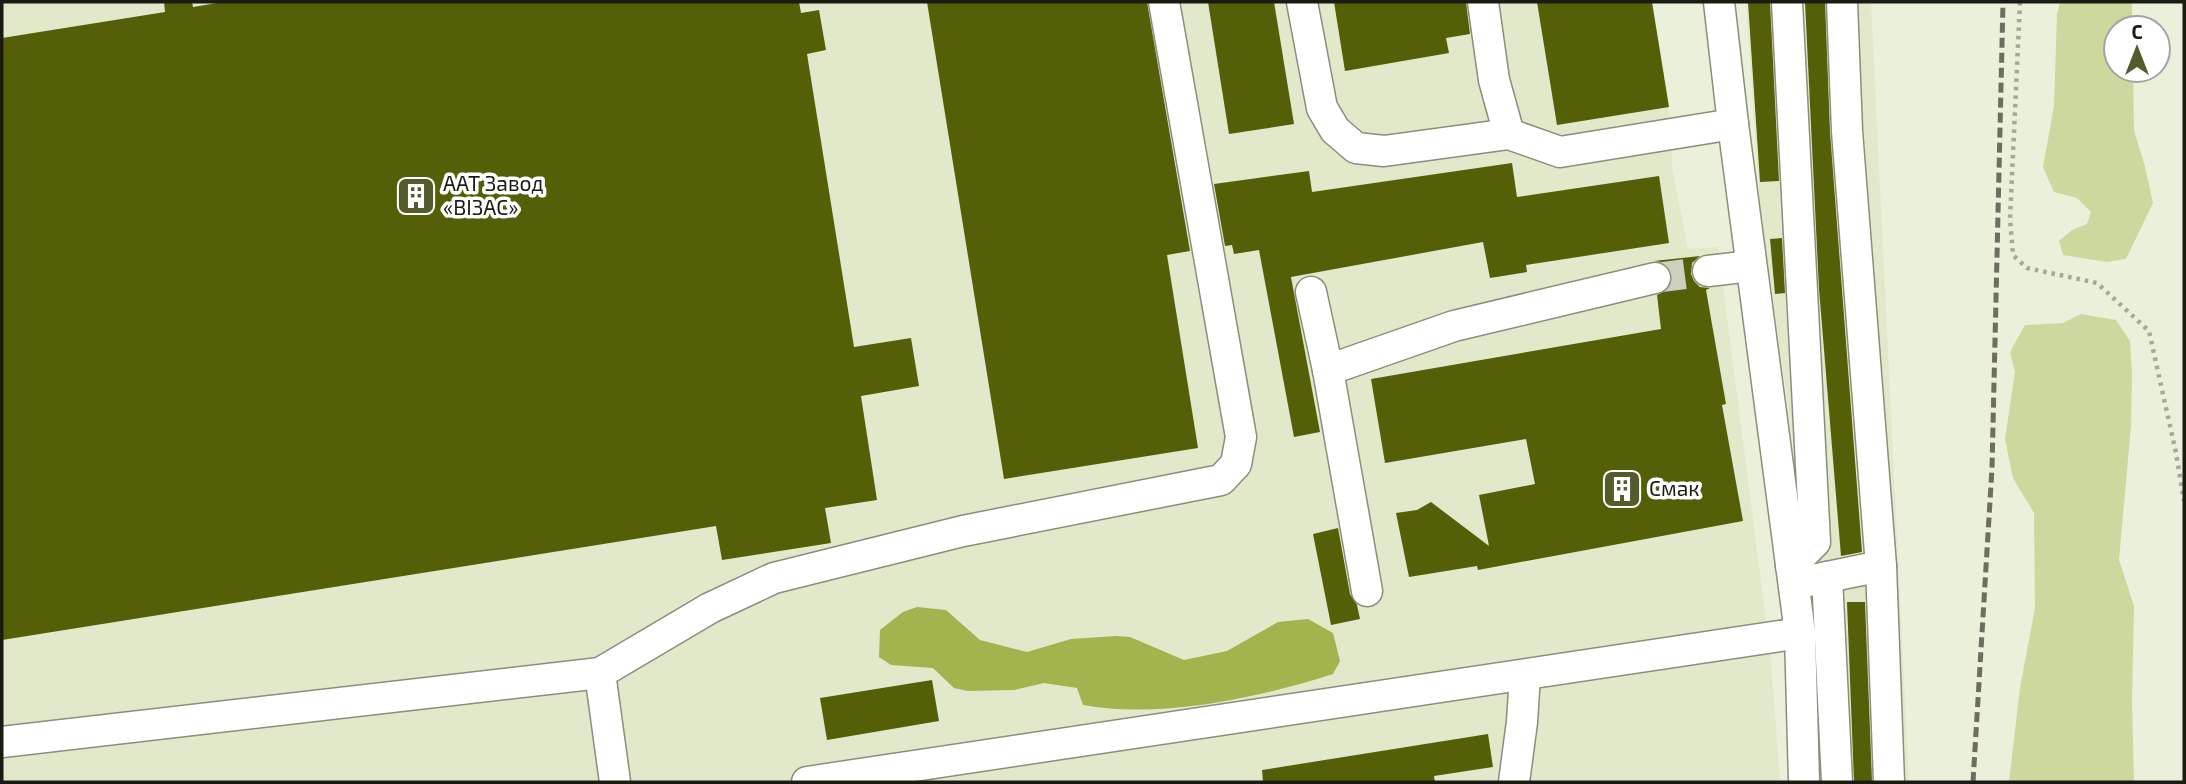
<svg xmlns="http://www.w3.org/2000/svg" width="2186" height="784" viewBox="0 0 2186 784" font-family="'Exo 2',sans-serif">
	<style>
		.built { fill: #e2e9cb }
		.green { fill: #cdd89e }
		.forest { fill: #a3b34d }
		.building { fill: #545f07 }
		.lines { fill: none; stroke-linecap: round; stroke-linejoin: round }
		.minor-tunnel { stroke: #ccd0bc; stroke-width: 30; stroke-dasharray: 30 15; stroke-linecap: butt }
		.minor-casing { stroke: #8a8e7a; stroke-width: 33 }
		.path { stroke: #a4a896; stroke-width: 4.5; stroke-dasharray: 3.5 5; stroke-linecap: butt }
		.minor { stroke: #fff; stroke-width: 30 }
		.rail { stroke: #6b6e60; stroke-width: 5; stroke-dasharray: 10 5; stroke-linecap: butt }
		.labels { text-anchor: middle; stroke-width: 7; stroke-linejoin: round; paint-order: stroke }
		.poi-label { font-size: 21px; fill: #1a1c14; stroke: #fff; text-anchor: start }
	</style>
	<rect width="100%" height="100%" fill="#ebf0da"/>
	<g class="built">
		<path d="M 2,2 L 1652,2 L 1672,133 L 1672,167 L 1688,249 L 1718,247 L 1771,659 L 1780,782 L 2,782 Z"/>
		<path d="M 1746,2 L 1871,2 L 1909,782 L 1822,782 L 1817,621 L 1760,203 Z"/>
	</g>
	<g class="green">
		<path d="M 2060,2 L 2132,2 L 2132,28 L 2116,28 L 2116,70 L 2133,70 L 2134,130 L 2145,167 L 2153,203 L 2126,259 L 2107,262 L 2063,255 L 2059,241 L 2072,230 L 2087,224 L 2091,212 L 2077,198 L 2054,192 L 2043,167 L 2054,106 L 2057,14 Z"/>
		<path d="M 2081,314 L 2116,320 L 2130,341 L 2132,373 L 2131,426 L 2119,560 L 2134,606 L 2132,702 L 2134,782 L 2009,782 L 2020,688 L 2035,608 L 2034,513 L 2013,478 L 2005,439 L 2015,372 L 2010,352 L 2025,325 L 2063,323 Z"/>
	</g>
	<path class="forest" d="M 917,607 L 946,610 L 980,640 L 1027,652 L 1071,639 L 1116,636 L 1130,637 L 1184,660 L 1227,651 L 1278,622 L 1308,619 L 1333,633 L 1340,661 L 1333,674 C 1258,698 1160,719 1083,705 L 1077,688 L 1044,683 L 1014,690 L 968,691 L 954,688 L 933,668 L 891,665 L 879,657 L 880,630 L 903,612 Z"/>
	<g class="building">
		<path d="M 164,2 L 192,2 L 193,7 L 223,2 L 799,2 L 801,13 L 819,10 L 826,50 L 807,54 L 854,347 L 911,338 L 919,386 L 861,396 L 877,500 L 825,508 L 831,543 L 722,560 L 716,526 L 2,640 L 2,38 L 165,12 Z"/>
		<path d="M 927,2 L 1147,2 L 1190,251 L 1167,255 L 1198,448 L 1004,479 Z"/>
		<path d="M 1208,2 L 1274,2 L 1294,124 L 1229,134 Z"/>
		<path d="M 1334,2 L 1466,2 L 1470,34 L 1446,38 L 1449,53 L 1345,71 Z"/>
		<path d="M 1537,2 L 1652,2 L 1669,107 L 1557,125 Z"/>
		<path d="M 1748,2 L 1770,2 L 1779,181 L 1760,182 Z"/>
		<path d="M 1805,2 L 1825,2 L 1830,132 L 1862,552 L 1841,556 L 1819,289 Z"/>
		<path d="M 1512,163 L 1517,197 L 1659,176 L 1669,243 L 1526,265 L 1527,272 L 1490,278 L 1483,242 L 1291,277 L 1320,432 L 1294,437 L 1259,250 L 1234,254 L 1232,245 L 1225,246 L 1214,184 L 1309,171 L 1312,192 Z"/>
		<path d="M 1782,238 L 1785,293 L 1775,294 L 1770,239 Z"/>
		<path d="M 1700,256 L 1692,263 L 1691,274 L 1694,281 L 1700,287 L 1710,288 L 1706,290 L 1726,404 L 1722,405 L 1743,521 L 1478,570 L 1477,566 L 1409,577 L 1396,513 L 1417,510 L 1431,502 L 1489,546 L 1479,495 L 1535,484 L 1526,439 L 1385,463 L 1371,379 L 1661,329 L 1657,295 L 1667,290 L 1671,284 L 1672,275 L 1667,266 L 1661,262 L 1654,261 Z"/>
		<path d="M 1338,528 L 1350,594 L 1357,605 L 1360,619 L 1331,625 L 1313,534 Z"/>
		<path d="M 1847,602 L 1865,602 L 1872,782 L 1854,782 Z"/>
		<path d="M 932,680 L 939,721 L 827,740 L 820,698 Z"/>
		<path d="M 1488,734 L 1493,767 L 1434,776 L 1435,782 L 1263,782 L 1262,770 Z"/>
	</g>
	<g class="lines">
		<path class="minor-tunnel" d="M 1655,278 L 1708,271"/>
		<g class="minor-casing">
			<g id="minor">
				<path d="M 1302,2 L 1322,108 L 1335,130 L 1356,148 L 1384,151 L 1509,134 L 1560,152 L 1733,124"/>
				<path d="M 1483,2 L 1494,80 L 1509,134"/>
				<path d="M 1719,2 L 1733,124 L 1800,633 L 1804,782"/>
				<path d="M 1787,2 L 1815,542 L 1791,566"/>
				<path d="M 1842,2 L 1847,131 L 1881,566 L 1889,782"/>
				<path d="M 1708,271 L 1751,266"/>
				<path d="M 1311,292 L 1328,370 L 1367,591"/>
				<path d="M 1328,370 L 1454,326 L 1655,278"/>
				<path d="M 1827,577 L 1837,782"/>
				<path d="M 1808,581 L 1881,566"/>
				<path d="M 2,742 L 600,673"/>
				<path d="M 615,782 L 600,673 L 710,608 L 774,578 L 963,531 L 1221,480 L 1236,464 L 1241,437 L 1164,2"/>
				<path d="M 807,782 L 1800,633"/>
				<path d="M 1514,782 L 1522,722 L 1525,675"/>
			</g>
		</g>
		<path class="path" d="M 2020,2 L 2010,219 L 2013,255 L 2027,268 L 2097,283 L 2149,331 L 2176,453 L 2184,501"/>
		<use href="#minor" class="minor"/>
		<path class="rail" d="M 1973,782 L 1992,468 L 2003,2"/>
	</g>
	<defs>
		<g id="building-square" transform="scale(2.0125)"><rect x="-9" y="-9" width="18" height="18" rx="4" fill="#545c2b" stroke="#fff"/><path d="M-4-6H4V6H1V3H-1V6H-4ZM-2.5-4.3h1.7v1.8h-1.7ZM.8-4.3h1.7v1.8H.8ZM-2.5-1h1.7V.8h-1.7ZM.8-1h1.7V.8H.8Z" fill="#fff"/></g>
	</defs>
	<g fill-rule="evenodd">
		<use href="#building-square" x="416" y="196"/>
		<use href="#building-square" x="1622" y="489"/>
	</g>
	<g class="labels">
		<g class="poi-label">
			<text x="443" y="191">ААТ Завод<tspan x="443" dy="24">«ВІЗАС»</tspan></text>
			<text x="1649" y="496">Смак</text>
		</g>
	</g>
	<rect width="2186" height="784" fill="none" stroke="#1a1c14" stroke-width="7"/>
	<g transform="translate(2137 49)"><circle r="33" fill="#ffffff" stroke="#a3a4a1" stroke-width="2"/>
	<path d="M0-5L12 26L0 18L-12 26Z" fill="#545c2b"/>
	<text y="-10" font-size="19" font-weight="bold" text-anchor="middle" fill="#1a1c14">С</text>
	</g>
</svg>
